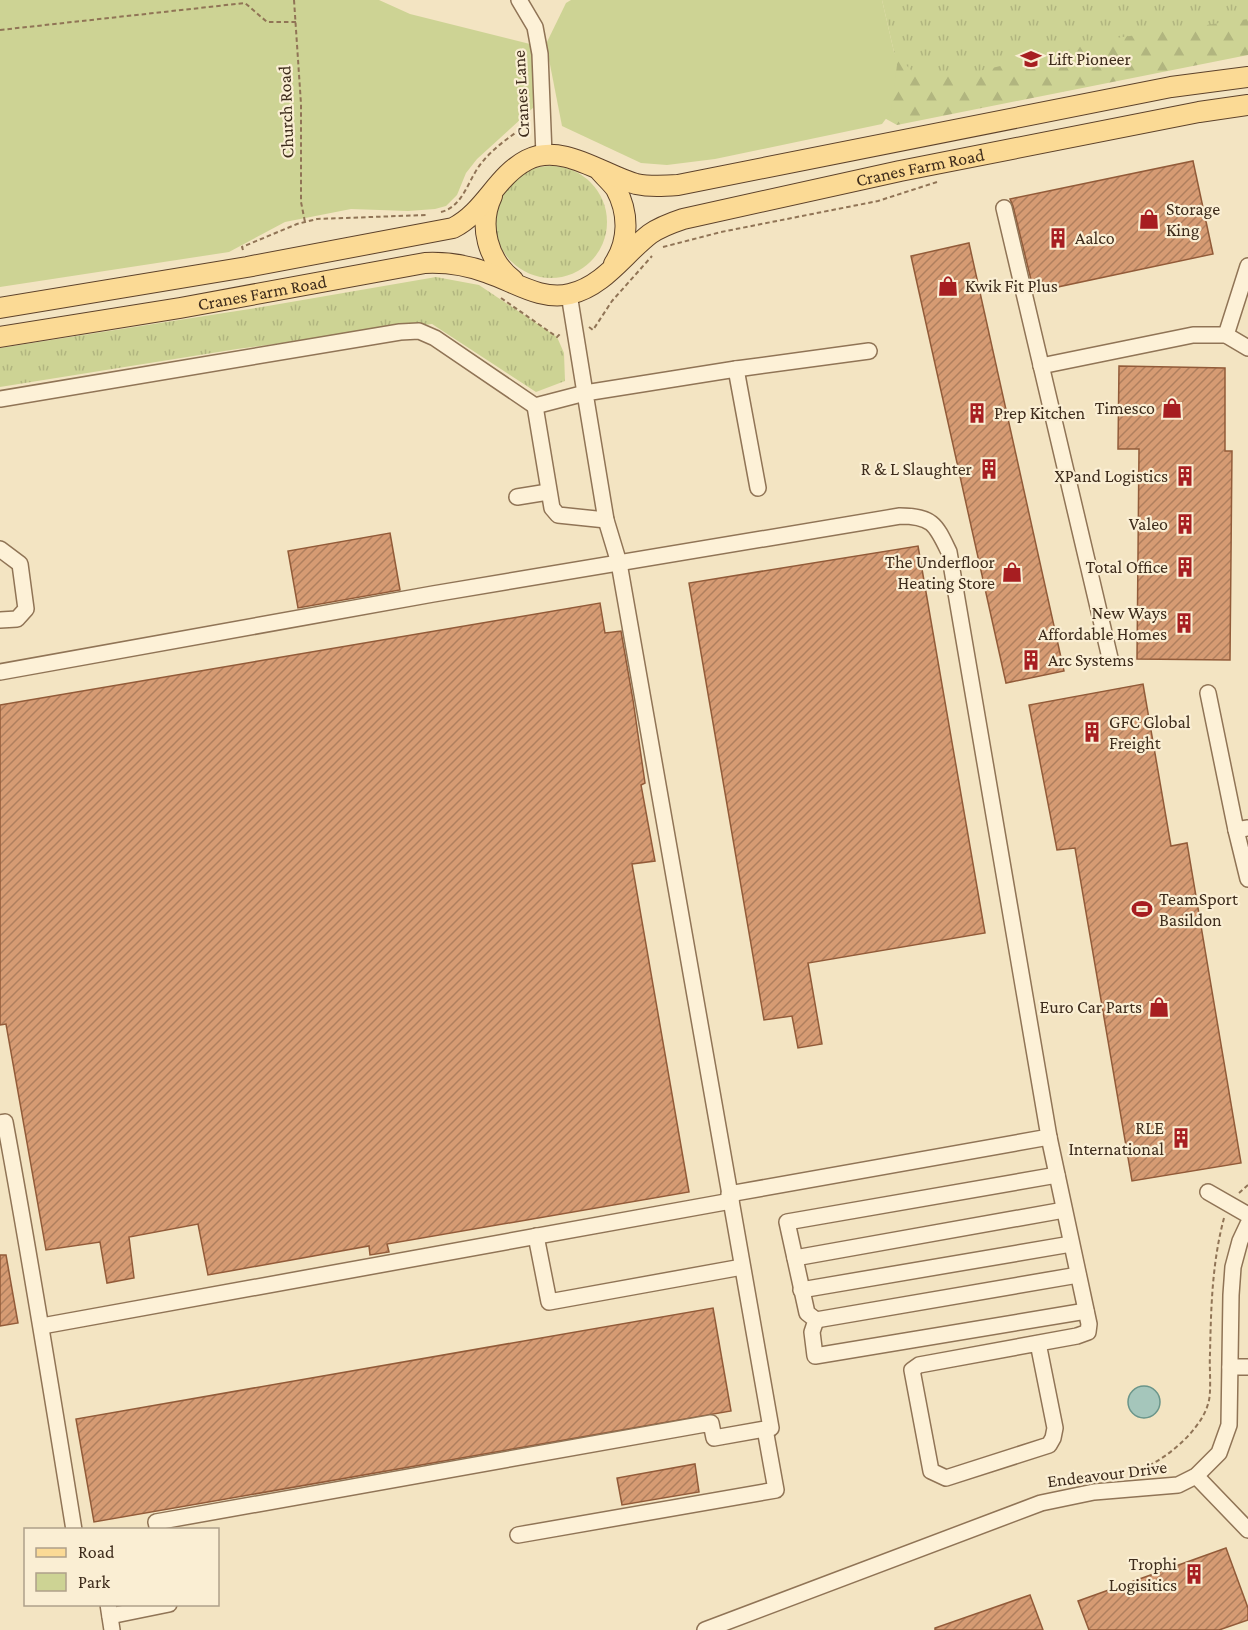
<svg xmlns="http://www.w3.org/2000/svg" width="1248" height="1630" viewBox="0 0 1248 1630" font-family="'Crimson Pro',serif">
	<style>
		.grass { fill: url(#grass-tufts) }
		.forest { fill: url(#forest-firs) }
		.park { fill: #cdd394 }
		.water { fill: #a5c6bb; stroke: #6a958a; stroke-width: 1.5 }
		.building { fill: url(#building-hatch); stroke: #925b39; stroke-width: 1.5 }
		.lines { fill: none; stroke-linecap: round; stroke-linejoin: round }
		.minor-casing { stroke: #907456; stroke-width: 18 }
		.major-casing { stroke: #5d422b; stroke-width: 22 }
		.path { stroke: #907456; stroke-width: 2; stroke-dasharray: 4.5 3; stroke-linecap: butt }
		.minor { stroke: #fdf1d7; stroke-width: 15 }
		.major { stroke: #fbda95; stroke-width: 20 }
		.labels { text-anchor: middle; stroke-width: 4.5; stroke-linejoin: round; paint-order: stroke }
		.poi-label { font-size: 18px; fill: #3e2c1c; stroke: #faeed3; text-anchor: end }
		.street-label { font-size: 18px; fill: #3e2c1c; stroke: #faeed3 }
	</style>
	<defs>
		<pattern id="grass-tufts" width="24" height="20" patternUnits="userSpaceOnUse" patternTransform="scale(1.5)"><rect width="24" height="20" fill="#cdd394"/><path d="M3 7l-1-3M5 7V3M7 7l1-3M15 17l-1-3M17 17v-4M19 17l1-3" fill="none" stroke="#b1b57f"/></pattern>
		<pattern id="forest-firs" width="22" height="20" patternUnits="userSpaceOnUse" patternTransform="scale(1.5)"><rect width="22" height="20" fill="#cdd394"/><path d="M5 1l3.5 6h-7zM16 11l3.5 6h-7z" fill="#b1b57f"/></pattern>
		<pattern id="building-hatch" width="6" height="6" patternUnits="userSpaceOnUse" patternTransform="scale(1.5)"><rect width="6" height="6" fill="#d69b73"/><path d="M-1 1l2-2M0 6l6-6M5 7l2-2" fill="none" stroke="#af7f5e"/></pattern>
	</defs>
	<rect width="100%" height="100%" fill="#f3e4c2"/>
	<g class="grass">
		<path d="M 882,0 L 1248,0 L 1248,43 L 892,112 L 897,65 Z"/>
		<circle cx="551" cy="222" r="56"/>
		<path d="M 436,277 L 479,285 L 557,337 L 564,353 L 565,381 L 536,392 L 432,324 L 237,349 L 0,387 L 0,348 L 262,307 Z"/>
	</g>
	<path class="forest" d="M 1248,19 L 1248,55 L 897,125 L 819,82 L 890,49 L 917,76 L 971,73 L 1116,38 Z"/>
	<g class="park">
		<path d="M 0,0 L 379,0 L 410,14 L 534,45 L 534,107 L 477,159 L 466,173 L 457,195 L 446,206 L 435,209 L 408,211 L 351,209 L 285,222 L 229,252 L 0,287 Z"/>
		<path d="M 571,0 L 882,0 L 897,65 L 891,112 L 882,124 L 715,159 L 667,165 L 641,163 L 562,126 L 546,44 L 566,3 Z"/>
	</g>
	<circle class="water" cx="1144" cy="1402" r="16"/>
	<g class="building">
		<path d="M 1193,161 L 1213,254 L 1034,292 L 1013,206 L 1010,199 Z"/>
		<path d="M 969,243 L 1064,671 L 1006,683 L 911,256 Z"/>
		<path d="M 1119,366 L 1225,368 L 1225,451 L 1232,451 L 1230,660 L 1137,659 L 1139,449 L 1118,449 Z"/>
		<path d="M 390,533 L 400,590 L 298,608 L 288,551 Z"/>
		<path d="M 918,546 L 985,933 L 808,963 L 822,1044 L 798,1048 L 792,1016 L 764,1020 L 689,583 Z"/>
		<path d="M 600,603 L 605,633 L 621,631 L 633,700 L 645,783 L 641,785 L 655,861 L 632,864 L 689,1192 L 387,1244 L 389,1252 L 370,1255 L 369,1246 L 208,1275 L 198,1224 L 129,1237 L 134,1278 L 107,1283 L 100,1242 L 46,1250 L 6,1024 L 0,1025 L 0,705 Z"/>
		<path d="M 1143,684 L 1171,846 L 1187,843 L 1241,1163 L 1132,1181 L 1075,848 L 1057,850 L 1029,705 Z"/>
		<path d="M 0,1255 L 6,1255 L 18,1323 L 0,1326 Z"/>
		<path d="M 713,1308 L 731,1411 L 94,1522 L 76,1419 Z"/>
		<path d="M 695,1464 L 699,1492 L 622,1505 L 617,1478 Z"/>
		<path d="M 1226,1548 L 1248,1608 L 1248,1620 L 1219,1630 L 1089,1630 L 1078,1601 Z"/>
		<path d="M 1030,1595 L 1043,1630 L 935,1630 L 935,1628 Z"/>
	</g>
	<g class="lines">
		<g class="minor-casing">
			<g id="minor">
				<path d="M 519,0 L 535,27 L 540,54 L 544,155"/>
				<path d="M 1004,208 L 1110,658"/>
				<path d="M 1226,335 L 1248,266"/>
				<path d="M 1041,366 L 1193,335 L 1226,335 L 1248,348"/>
				<path d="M 736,369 L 869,351"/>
				<path d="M 0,399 L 400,332 L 419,331 L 435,338 L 535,406 L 585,393 L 569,294"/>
				<path d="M 535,406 L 552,508 L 558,515 L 606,520"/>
				<path d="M 517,497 L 548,492"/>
				<path d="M 0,549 L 20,564 L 26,609 L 17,619 L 0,620"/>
				<path d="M 0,672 L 433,594 L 900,516 C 933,516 936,525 949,552 L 1049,1137 L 729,1194"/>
				<path d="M 1208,693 L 1236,830 L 1248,828"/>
				<path d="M 1236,830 L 1248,879"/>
				<path d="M 0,1123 L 5,1122 C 30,1257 52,1393 74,1530"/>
				<path d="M 1057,1175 L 787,1222 L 807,1313 L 816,1320 L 812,1332 L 815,1356 L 1086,1311"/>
				<path d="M 1208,1192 L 1248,1215"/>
				<path d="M 536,1236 L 549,1302 L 742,1267"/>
				<path d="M 795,1258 L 1064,1210"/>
				<path d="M 801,1290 L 1071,1244"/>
				<path d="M 816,1320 L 1078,1275"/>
				<path d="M 42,1326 L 731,1201"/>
				<path d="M 1038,1343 L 1055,1428 L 1053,1438 L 1049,1445 L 946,1478 L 931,1471 L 912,1370 L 919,1365 L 1077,1336 L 1088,1332 L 1089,1324 L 1049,1137"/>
				<path d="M 1230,1367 L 1248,1367"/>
				<path d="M 1196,1476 L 1248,1530"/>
				<path d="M 158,1530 L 156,1522 L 711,1423 L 714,1438 L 771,1428 L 619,563 L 606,520 L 585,393 L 736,369 L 758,488"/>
				<path d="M 518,1535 L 776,1490 L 765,1429"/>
				<path d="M 108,1604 L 112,1630"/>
				<path d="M 110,1616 L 169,1604"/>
				<path d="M 705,1630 L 1041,1503 L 1094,1492 L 1178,1485 L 1196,1476 L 1219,1453 L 1229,1425 L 1231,1295 L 1233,1267 L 1240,1241 L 1248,1224"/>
			</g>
		</g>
		<g class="major-casing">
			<g id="major">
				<path d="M 600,171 C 605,177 612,183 616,189 C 629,213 629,241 614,264"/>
				<path d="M 492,196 C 478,225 488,261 513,280"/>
				<path d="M 0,308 L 247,267 L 453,228 C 485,212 496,176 527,160 C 562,142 603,175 636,184 C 650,187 664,186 678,185 L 1171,87 L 1248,77"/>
				<path id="s1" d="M 0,337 L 180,308 L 425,263 C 447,262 467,265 488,273 C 515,282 541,301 570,294 C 604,286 624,254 650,234 C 660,227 671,223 683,219 L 900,171 L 1199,112 L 1248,105"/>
			</g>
		</g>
		<g class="path">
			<path d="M 294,0 L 301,104 L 301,202 L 305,222"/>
			<path d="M 0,30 L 245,3 L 267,22 L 296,22"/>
			<path d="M 441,212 C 465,206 468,177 484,160 C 496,146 512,135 527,125"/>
			<path d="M 663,247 L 721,232 L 878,201 L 937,182"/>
			<path d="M 243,250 L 242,247 L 297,224 L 317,219 L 426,215"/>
			<path d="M 501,298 L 557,337 L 560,334"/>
			<path d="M 589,327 L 593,330 L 612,301 L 652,256"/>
			<path d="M 1239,1193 L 1248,1185"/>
			<path d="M 1128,1473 C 1157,1468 1200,1433 1208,1404 C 1212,1393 1209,1367 1210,1354 C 1211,1308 1212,1263 1224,1218"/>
		</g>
		<use href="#minor" class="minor"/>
		<use href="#major" class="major"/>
	</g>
	<defs>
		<g id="school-bare" transform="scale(1.62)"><path d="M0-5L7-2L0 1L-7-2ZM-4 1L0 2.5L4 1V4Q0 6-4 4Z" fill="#a71e21" stroke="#faeed3" stroke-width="2.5" paint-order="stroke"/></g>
		<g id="shop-bare" transform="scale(1.62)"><path d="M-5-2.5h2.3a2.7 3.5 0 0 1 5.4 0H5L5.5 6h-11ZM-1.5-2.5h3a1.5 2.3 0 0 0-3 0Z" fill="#a71e21" stroke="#faeed3" stroke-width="2.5" paint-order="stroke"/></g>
		<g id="building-bare" transform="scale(1.62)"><path d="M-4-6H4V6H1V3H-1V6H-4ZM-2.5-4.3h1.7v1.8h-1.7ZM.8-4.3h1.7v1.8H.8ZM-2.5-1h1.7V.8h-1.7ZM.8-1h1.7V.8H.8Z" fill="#a71e21" stroke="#faeed3" stroke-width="2.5" paint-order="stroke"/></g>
		<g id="stadium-bare" transform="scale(1.62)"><path d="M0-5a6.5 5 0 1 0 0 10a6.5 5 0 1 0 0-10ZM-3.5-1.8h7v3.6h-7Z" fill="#a71e21" stroke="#faeed3" stroke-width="2.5" paint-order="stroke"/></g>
	</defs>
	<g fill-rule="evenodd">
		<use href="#school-bare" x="1031" y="59"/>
		<use href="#shop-bare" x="1149" y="219"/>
		<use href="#building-bare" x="1058" y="238"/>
		<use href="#shop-bare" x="948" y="286"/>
		<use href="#shop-bare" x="1172" y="408"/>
		<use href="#building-bare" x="977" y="413"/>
		<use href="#building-bare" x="989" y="469"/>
		<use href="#building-bare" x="1185" y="476"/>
		<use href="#building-bare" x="1185" y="524"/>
		<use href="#building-bare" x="1185" y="567"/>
		<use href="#shop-bare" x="1012" y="572"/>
		<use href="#building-bare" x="1184" y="623"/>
		<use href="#building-bare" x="1031" y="660"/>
		<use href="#building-bare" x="1092" y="732"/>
		<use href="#stadium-bare" x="1142" y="909"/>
		<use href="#shop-bare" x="1159" y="1007"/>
		<use href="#building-bare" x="1181" y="1138"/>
		<use href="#building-bare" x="1194" y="1574"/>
	</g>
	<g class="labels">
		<g class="poi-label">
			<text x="1048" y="65" text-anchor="start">Lift Pioneer</text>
			<text x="1166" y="215" text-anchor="start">Storage<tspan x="1166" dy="21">King</tspan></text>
			<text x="1075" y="244" text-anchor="start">Aalco</text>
			<text x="965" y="292" text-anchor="start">Kwik Fit Plus</text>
			<text x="1155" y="414">Timesco</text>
			<text x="994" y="419" text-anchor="start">Prep Kitchen</text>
			<text x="972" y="475">R &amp; L Slaughter</text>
			<text x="1168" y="482">XPand Logistics</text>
			<text x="1168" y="530">Valeo</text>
			<text x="995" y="568">The Underfloor<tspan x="995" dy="21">Heating Store</tspan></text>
			<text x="1168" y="573">Total Office</text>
			<text x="1167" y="619">New Ways<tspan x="1167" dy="21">Affordable Homes</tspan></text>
			<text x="1048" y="666" text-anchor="start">Arc Systems</text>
			<text x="1109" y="728" text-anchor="start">GFC Global<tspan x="1109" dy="21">Freight</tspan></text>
			<text x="1159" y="905" text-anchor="start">TeamSport<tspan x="1159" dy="21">Basildon</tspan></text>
			<text x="1142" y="1013">Euro Car Parts</text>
			<text x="1164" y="1134">RLE<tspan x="1164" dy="21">International</tspan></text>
			<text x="1177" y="1570">Trophi<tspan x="1177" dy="21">Logisitics</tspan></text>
		</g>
		<g class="street-label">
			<text transform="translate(521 94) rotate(-93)" y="6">Cranes Lane</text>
			<text transform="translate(286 112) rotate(-92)" y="6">Church Road</text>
			<text dy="6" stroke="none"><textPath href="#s1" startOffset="962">Cranes Farm Road</textPath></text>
			<text dy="6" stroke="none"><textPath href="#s1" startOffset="266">Cranes Farm Road</textPath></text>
			<text transform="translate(1107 1474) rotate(-7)" y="6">Endeavour Drive</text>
		</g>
	</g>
	<rect x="24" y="1528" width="195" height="78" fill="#faeed3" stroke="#afa08a" stroke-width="1.5"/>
	<rect x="36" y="1548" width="30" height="9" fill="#fbda95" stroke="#afa08a" stroke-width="1.5"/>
	<text x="78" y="1558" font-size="18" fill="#3e2c1c">Road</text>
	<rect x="36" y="1573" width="30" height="18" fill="#cdd394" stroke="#afa08a" stroke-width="1.5"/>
	<text x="78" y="1588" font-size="18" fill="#3e2c1c">Park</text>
</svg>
